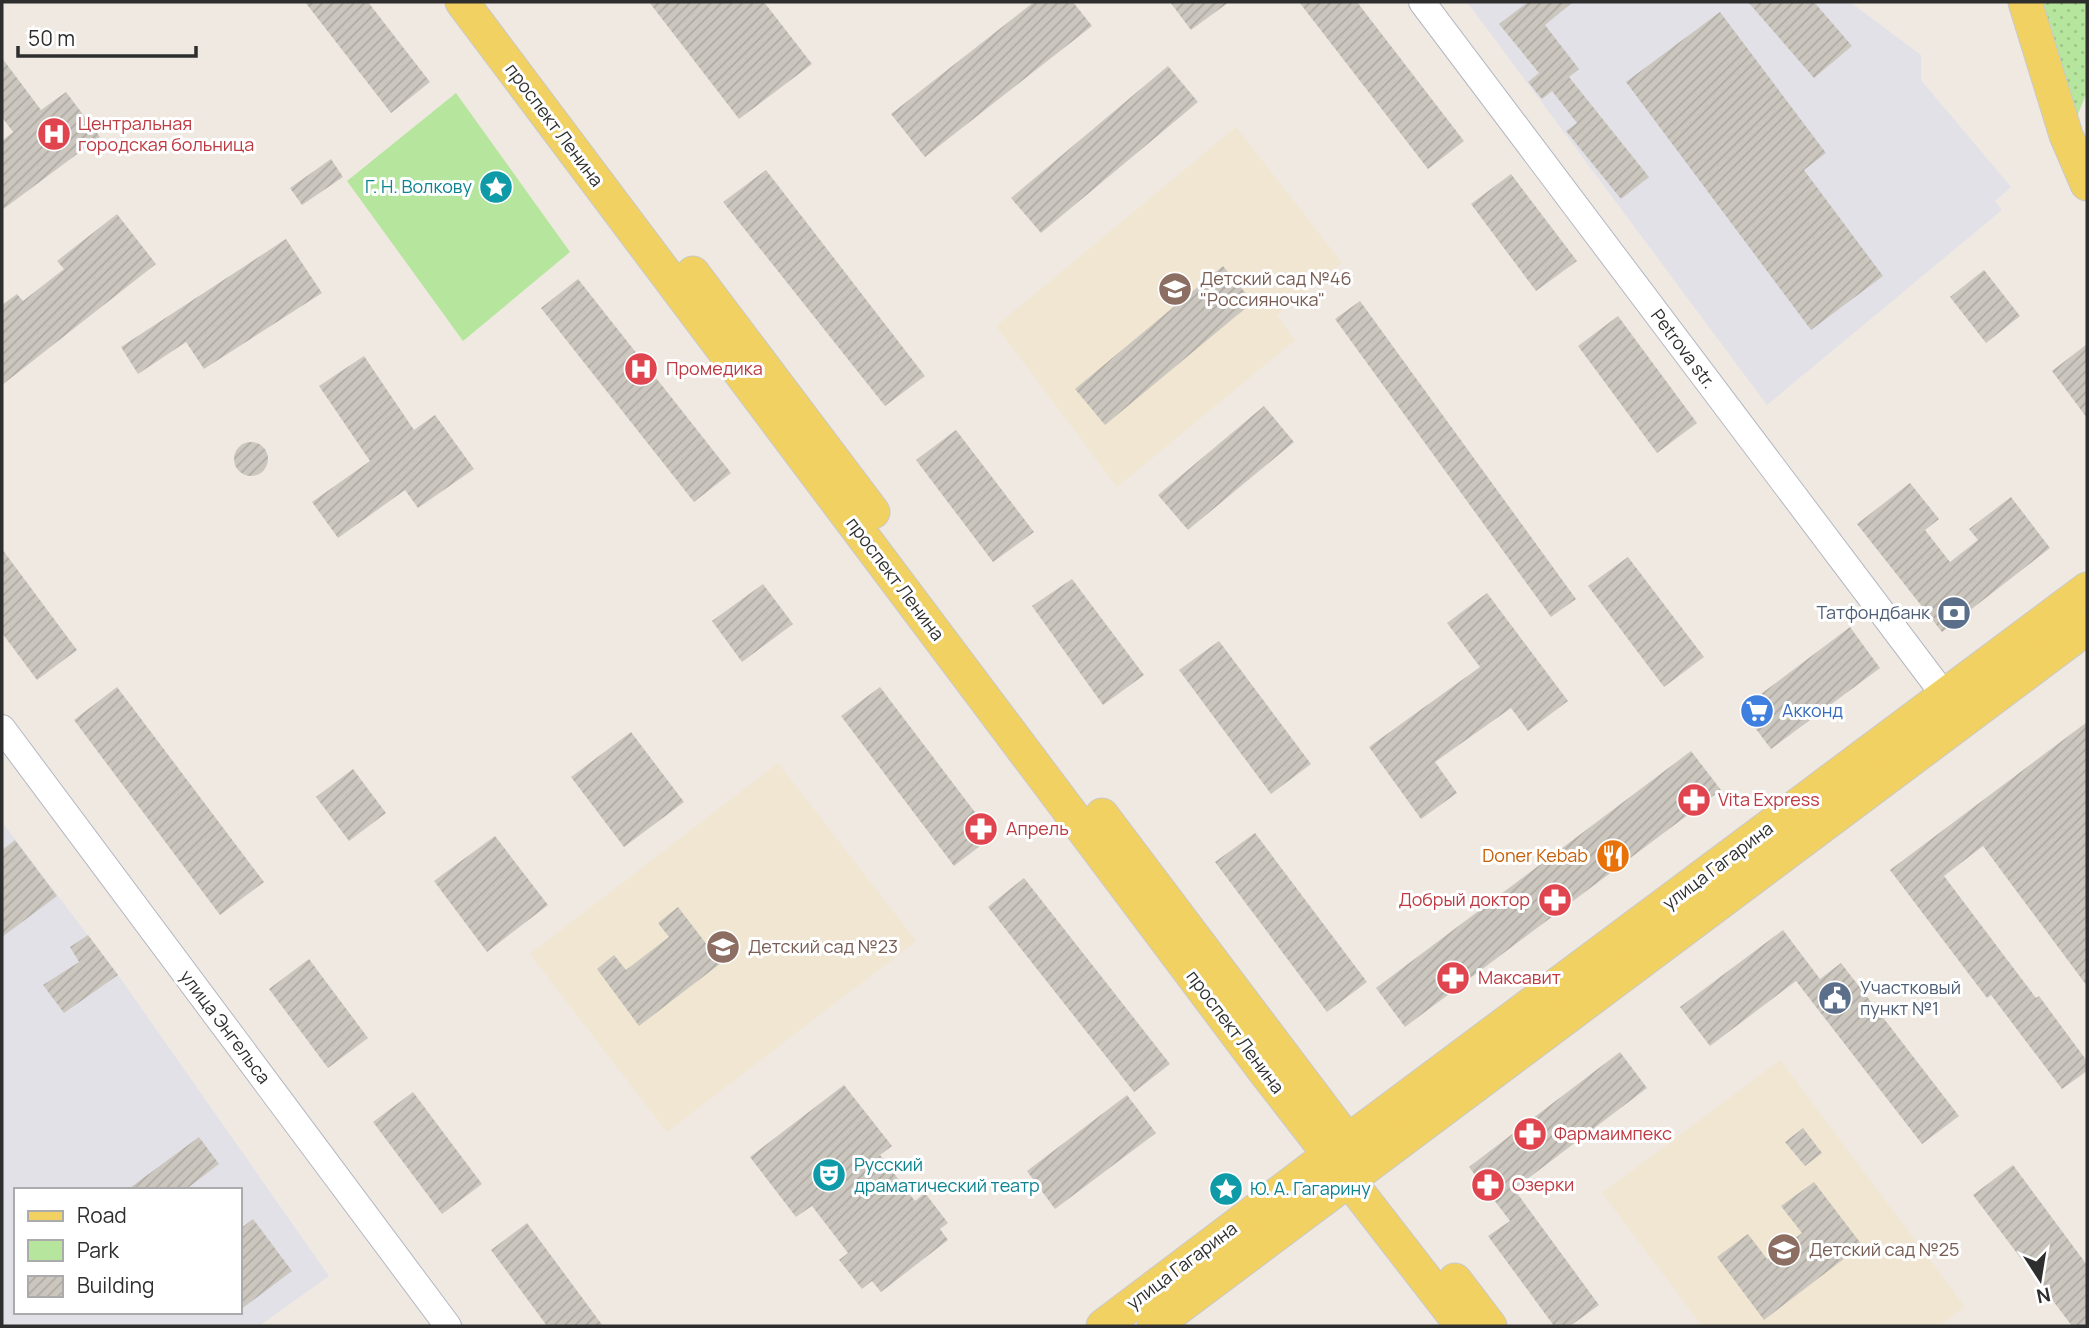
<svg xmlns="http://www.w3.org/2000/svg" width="2089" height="1328" viewBox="0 0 2089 1328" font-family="Manrope,sans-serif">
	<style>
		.industrial { fill: #e3e1e8; fill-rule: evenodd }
		.education { fill: #f0e6d1 }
		.grass { fill: url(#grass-dots) }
		.park { fill: #b6e59e }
		.building { fill: url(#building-hatch) }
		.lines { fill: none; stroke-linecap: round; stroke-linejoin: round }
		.minor-casing { stroke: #b4b7c1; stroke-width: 28 }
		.major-casing { stroke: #c9c9c9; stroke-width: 35 }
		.minor { stroke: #fff; stroke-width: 26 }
		.major { stroke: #f2d163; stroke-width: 33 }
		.labels { text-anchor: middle; stroke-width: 6; stroke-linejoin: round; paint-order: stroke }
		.health-label { font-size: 18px; fill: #be3a42; stroke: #fff; text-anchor: start }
		.street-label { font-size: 18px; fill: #2e2e2e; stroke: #fff }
		.culture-label { font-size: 18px; fill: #0d838f; stroke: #fff; text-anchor: start }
		.education-label { font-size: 18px; fill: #785e54; stroke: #fff; text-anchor: start }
		.service-label { font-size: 18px; fill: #4e5e75; stroke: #fff; text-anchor: end }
		.shop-label { font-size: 18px; fill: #366cbe; stroke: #fff; text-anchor: start }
		.food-label { font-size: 18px; fill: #c56008; stroke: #fff; text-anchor: end }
	</style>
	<defs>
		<pattern id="grass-dots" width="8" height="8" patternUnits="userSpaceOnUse" patternTransform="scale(1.75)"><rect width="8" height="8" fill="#b6e59e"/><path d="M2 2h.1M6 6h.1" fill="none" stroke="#9dc588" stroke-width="1.8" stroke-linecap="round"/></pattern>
		<pattern id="building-hatch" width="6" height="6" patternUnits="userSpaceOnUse" patternTransform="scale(1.75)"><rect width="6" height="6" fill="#cbc7bf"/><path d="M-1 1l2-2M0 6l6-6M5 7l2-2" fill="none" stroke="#afaba4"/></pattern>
	</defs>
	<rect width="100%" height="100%" fill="#efe9e1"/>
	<g class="industrial">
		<path d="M 1467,2 L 1850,2 L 1921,55 L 1921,80 L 2011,187 L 1995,201 L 2002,210 L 1767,405 Z"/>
		<path d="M 2,822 L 118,975 L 329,1276 L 259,1326 L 2,1326 ZM 16,1190 L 240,1190 L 240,1312 L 16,1312 Z"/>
	</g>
	<g class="education">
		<path d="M 1236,127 L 1342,263 L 1277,315 L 1295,340 L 1117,487 L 996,326 Z"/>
		<path d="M 778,763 L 916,941 L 667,1132 L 530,954 Z"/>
		<path d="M 1780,1060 L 1965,1307 L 1939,1326 L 1702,1326 L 1602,1193 Z"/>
	</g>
	<path class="grass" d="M 2041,2 L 2087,2 L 2087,92 L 2074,124 Z"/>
	<path class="park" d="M 456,93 L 570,252 L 463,341 L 347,181 Z"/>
	<g class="building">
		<path d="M 305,2 L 368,2 L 430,82 L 391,113 Z"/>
		<path d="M 649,2 L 764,2 L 812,64 L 739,119 Z"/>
		<path d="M 1034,2 L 1073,2 L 1092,26 L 925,157 L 891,114 Z"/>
		<path d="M 1170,2 L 1229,2 L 1191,30 Z"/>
		<path d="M 1299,2 L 1357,2 L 1464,141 L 1428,169 Z"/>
		<path d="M 1528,2 L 1573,2 L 1545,25 L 1579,69 L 1569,77 L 1649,177 L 1621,199 L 1566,131 L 1577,123 L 1552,91 L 1542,99 L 1528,82 L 1539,73 L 1499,24 Z"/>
		<path d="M 1748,2 L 1814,2 L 1852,46 L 1814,78 Z"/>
		<path d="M 1720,12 L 1826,153 L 1804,170 L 1883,276 L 1811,330 L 1626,82 Z"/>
		<path d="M 2,58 L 41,110 L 66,92 L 100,137 L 2,210 L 2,141 L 13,132 L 2,117 Z"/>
		<path d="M 1168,66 L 1198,102 L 1041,233 L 1011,198 Z"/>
		<path d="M 331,159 L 343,177 L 302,205 L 290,188 Z"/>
		<path d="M 766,170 L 925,376 L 885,406 L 723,202 Z"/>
		<path d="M 1511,174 L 1577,261 L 1536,291 L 1471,204 Z"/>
		<path d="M 117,214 L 156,264 L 2,385 L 2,305 L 17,294 L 23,301 L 64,269 L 57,261 Z"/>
		<path d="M 286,239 L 322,293 L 204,369 L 186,342 L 138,374 L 121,347 Z"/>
		<path d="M 1223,266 L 1253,302 L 1105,425 L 1075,389 Z"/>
		<path d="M 1984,270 L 2020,316 L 1986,343 L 1950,297 Z"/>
		<path d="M 578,279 L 731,473 L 694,502 L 541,308 Z"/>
		<path d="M 1360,301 L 1576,599 L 1551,617 L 1335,319 Z"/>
		<path d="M 1618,316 L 1697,423 L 1657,453 L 1578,346 Z"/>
		<path d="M 2087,344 L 2087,418 L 2052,371 Z"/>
		<path d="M 364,356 L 414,430 L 435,415 L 474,469 L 418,508 L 405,490 L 338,538 L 312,502 L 370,461 L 319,386 Z"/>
		<path d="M 1264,406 L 1294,442 L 1188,530 L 1158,495 Z"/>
		<path d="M 956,430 L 1034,532 L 993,562 L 916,460 Z"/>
		<circle cx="251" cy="459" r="17"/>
		<path d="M 1910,483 L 1939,519 L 1925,530 L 1950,562 L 1978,540 L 1969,529 L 2011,497 L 2050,548 L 1942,632 L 1857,524 Z"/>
		<path d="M 2,549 L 77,650 L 37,680 L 2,633 Z"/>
		<path d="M 1628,557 L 1704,657 L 1664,687 L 1588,586 Z"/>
		<path d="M 1072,579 L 1144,675 L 1103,705 L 1032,606 Z"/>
		<path d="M 763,584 L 793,624 L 742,662 L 712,621 Z"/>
		<path d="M 1487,593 L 1568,701 L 1528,731 L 1511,708 L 1435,762 L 1457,793 L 1421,819 L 1369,747 L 1480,667 L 1447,623 Z"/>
		<path d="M 1850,627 L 1880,668 L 1771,749 L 1741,709 Z"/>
		<path d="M 1219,641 L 1311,764 L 1271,794 L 1179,670 Z"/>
		<path d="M 117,687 L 264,882 L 220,915 L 74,720 Z"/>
		<path d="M 880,687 L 993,836 L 954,866 L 841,716 Z"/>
		<path d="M 2087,722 L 2087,986 L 1983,846 L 1944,876 L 2036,998 L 2039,996 L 2087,1061 L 2087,1071 L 2062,1089 L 1991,995 L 1987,998 L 1890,870 Z"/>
		<path d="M 631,732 L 684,802 L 624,847 L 571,777 Z"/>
		<path d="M 1691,751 L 1721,790 L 1405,1027 L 1376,988 Z"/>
		<path d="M 353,769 L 386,813 L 349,841 L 316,797 Z"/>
		<path d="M 1255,833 L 1367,982 L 1327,1012 L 1215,862 Z"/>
		<path d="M 495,836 L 548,905 L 487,952 L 434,881 Z"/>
		<path d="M 15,840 L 57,896 L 2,937 L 2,850 Z"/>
		<path d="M 1024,878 L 1170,1064 L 1134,1092 L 988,907 Z"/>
		<path d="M 678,907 L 721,963 L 639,1026 L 597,969 L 614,955 L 626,970 L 669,937 L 658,923 Z"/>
		<path d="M 1783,930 L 1820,979 L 1841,963 L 1959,1116 L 1922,1144 L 1796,981 L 1710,1046 L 1680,1007 Z"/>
		<path d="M 88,935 L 118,975 L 64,1013 L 43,985 L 79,962 L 70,947 Z"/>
		<path d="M 309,959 L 368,1038 L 328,1068 L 269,989 Z"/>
		<path d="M 1620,1052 L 1647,1088 L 1514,1189 L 1599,1305 L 1570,1326 L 1554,1326 L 1488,1236 L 1510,1221 L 1469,1167 Z"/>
		<path d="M 844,1085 L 892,1146 L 880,1155 L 915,1201 L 925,1193 L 948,1223 L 940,1229 L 948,1240 L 881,1292 L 872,1281 L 862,1289 L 839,1260 L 848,1253 L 812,1206 L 796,1217 L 750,1157 Z"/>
		<path d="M 413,1092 L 482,1184 L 442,1214 L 373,1122 Z"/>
		<path d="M 1127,1095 L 1156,1133 L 1055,1209 L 1027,1171 Z"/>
		<path d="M 1803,1128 L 1822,1153 L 1805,1166 L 1785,1142 Z"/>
		<path d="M 199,1137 L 219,1164 L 185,1190 L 127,1190 Z"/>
		<path d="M 2013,1165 L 2087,1265 L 2087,1326 L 2072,1326 L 1973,1195 Z"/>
		<path d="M 1814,1182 L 1862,1245 L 1764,1320 L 1717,1257 L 1748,1234 L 1767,1259 L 1802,1233 L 1781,1206 Z"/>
		<path d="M 253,1219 L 292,1271 L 240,1310 L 240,1229 Z"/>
		<path d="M 527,1223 L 603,1326 L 547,1326 L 491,1250 Z"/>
	</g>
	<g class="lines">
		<g class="minor-casing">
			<g id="minor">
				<path d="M 1422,2 L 1945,696"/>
				<path d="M 2,728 L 448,1326"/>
			</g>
		</g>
		<g class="major-casing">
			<g id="major">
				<path d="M 462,2 L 1265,1072 L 1462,1326"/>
				<path d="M 2025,2 L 2066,135 L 2087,184"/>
				<path d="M 693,273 L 873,512"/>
				<path d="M 1102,815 L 1356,1152"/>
				<path d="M 1455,1280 L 1490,1326"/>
				<path d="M 1103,1326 L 1329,1155 L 2087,589"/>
				<path d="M 1154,1326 L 2087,628"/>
			</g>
		</g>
		<use href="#minor" class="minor"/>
		<use href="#major" class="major"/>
	</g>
	<defs>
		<g id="hospital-disc" transform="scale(1.75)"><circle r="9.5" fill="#e0444e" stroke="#fff"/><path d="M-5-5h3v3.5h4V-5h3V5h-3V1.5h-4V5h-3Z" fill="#fff"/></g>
		<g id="sight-disc" transform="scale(1.75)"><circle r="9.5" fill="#0f9aa8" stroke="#fff"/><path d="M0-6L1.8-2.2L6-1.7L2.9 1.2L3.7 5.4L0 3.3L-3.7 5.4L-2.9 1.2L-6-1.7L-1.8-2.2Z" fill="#fff"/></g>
		<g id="school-disc" transform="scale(1.75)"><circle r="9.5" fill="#8d6e63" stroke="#fff"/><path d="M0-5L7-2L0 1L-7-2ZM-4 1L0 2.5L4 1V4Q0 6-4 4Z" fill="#fff"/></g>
		<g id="bank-disc" transform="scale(1.75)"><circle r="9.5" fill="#5c6f8a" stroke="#fff"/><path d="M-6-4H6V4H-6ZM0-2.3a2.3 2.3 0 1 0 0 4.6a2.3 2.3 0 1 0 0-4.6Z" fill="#fff"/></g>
		<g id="supermarket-disc" transform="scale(1.75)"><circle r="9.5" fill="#3f7fe0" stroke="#fff"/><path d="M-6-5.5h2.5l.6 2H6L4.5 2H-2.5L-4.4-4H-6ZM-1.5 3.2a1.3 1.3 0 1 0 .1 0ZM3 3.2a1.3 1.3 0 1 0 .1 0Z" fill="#fff"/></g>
		<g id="pharmacy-disc" transform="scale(1.75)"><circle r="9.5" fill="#e0444e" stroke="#fff"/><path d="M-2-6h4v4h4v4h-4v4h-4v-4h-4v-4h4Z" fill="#fff"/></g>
		<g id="restaurant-disc" transform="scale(1.75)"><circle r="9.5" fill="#e8710a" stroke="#fff"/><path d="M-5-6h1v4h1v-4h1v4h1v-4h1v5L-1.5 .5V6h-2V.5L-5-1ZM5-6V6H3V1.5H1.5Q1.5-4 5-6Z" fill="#fff"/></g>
		<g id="civic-disc" transform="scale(1.75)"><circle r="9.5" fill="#5c6f8a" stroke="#fff"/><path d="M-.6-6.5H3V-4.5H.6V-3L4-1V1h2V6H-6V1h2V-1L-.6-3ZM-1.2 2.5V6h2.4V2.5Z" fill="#fff"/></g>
		<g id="theatre-disc" transform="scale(1.75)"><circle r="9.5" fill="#0f9aa8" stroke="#fff"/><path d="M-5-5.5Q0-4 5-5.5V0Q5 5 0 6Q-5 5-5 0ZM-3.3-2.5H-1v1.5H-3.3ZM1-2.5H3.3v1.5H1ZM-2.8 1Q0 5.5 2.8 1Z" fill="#fff"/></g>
	</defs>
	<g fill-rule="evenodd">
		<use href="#hospital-disc" x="54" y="134"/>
		<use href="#sight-disc" x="496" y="187"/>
		<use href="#school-disc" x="1175" y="289"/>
		<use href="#hospital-disc" x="641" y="369"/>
		<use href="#bank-disc" x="1954" y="613"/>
		<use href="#supermarket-disc" x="1757" y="711"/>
		<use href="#pharmacy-disc" x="1694" y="800"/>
		<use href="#pharmacy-disc" x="981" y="829"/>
		<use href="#restaurant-disc" x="1613" y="856"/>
		<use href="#pharmacy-disc" x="1555" y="900"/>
		<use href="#school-disc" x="723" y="947"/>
		<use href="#pharmacy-disc" x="1453" y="978"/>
		<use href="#civic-disc" x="1835" y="998"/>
		<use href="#pharmacy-disc" x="1530" y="1134"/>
		<use href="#theatre-disc" x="829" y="1175"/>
		<use href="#pharmacy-disc" x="1488" y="1185"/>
		<use href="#sight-disc" x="1226" y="1189"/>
		<use href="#school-disc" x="1784" y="1250"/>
	</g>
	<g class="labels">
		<g class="health-label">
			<text x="78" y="130">Центральная<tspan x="78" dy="21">городская больница</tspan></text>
			<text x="666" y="375">Промедика</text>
			<text x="1718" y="806">Vita Express</text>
			<text x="1006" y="835">Апрель</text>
			<text x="1530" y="906" text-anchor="end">Добрый доктор</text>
			<text x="1478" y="984">Максавит</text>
			<text x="1554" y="1140">Фармаимпекс</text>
			<text x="1512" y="1191">Озерки</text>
		</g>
		<g class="street-label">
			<text transform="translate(554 125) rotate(53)" y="6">проспект Ленина</text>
			<text transform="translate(1683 349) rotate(53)" y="6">Petrova str.</text>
			<text transform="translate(895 579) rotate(53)" y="6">проспект Ленина</text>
			<text transform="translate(1718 866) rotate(-37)" y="6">улица Гагарина</text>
			<text transform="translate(225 1027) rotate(53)" y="6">улица Энгельса</text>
			<text transform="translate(1235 1032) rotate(53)" y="6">проспект Ленина</text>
			<text transform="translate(1182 1266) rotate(-37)" y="6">улица Гагарина</text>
		</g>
		<g class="culture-label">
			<text x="472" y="193" text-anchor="end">Г. Н. Волкову</text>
			<text x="854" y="1171">Русский<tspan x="854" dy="21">драматический театр</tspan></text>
			<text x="1250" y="1195">Ю. А. Гагарину</text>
		</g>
		<g class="education-label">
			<text x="1200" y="285">Детский сад №46<tspan x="1200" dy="21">"Россияночка"</tspan></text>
			<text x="748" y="953">Детский сад №23</text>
			<text x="1809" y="1256">Детский сад №25</text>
		</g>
		<g class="service-label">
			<text x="1930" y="619">Татфондбанк</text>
			<text x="1860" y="994" text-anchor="start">Участковый<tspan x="1860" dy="21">пункт №1</tspan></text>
		</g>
		<g class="shop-label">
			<text x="1782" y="717">Акконд</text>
		</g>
		<g class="food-label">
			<text x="1588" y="862">Doner Kebab</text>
		</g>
	</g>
	<rect width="2089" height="1328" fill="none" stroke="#2e2e2e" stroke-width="7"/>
	<rect x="14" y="1188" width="228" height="126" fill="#ffffff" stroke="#ababab" stroke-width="2"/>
	<rect x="28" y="1211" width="35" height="10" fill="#f2d163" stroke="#ababab" stroke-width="2"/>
	<text x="77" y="1223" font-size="21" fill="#2e2e2e">Road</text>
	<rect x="28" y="1240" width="35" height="21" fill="#b6e59e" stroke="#ababab" stroke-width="2"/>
	<text x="77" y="1258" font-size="21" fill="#2e2e2e">Park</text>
	<rect x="28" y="1276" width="35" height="21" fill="url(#building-hatch)" stroke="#ababab" stroke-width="2"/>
	<text x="77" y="1293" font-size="21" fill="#2e2e2e">Building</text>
	<g transform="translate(2040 1279) rotate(168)" stroke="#ffffff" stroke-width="5" paint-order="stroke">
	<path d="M0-5L12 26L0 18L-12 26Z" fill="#2e2e2e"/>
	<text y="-10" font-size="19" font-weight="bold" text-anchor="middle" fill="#2e2e2e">N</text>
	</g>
	<path d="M18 46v10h178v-10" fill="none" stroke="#2e2e2e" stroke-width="3.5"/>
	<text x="28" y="46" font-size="21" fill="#2e2e2e" stroke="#ffffff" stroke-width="5" paint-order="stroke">50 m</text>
</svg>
